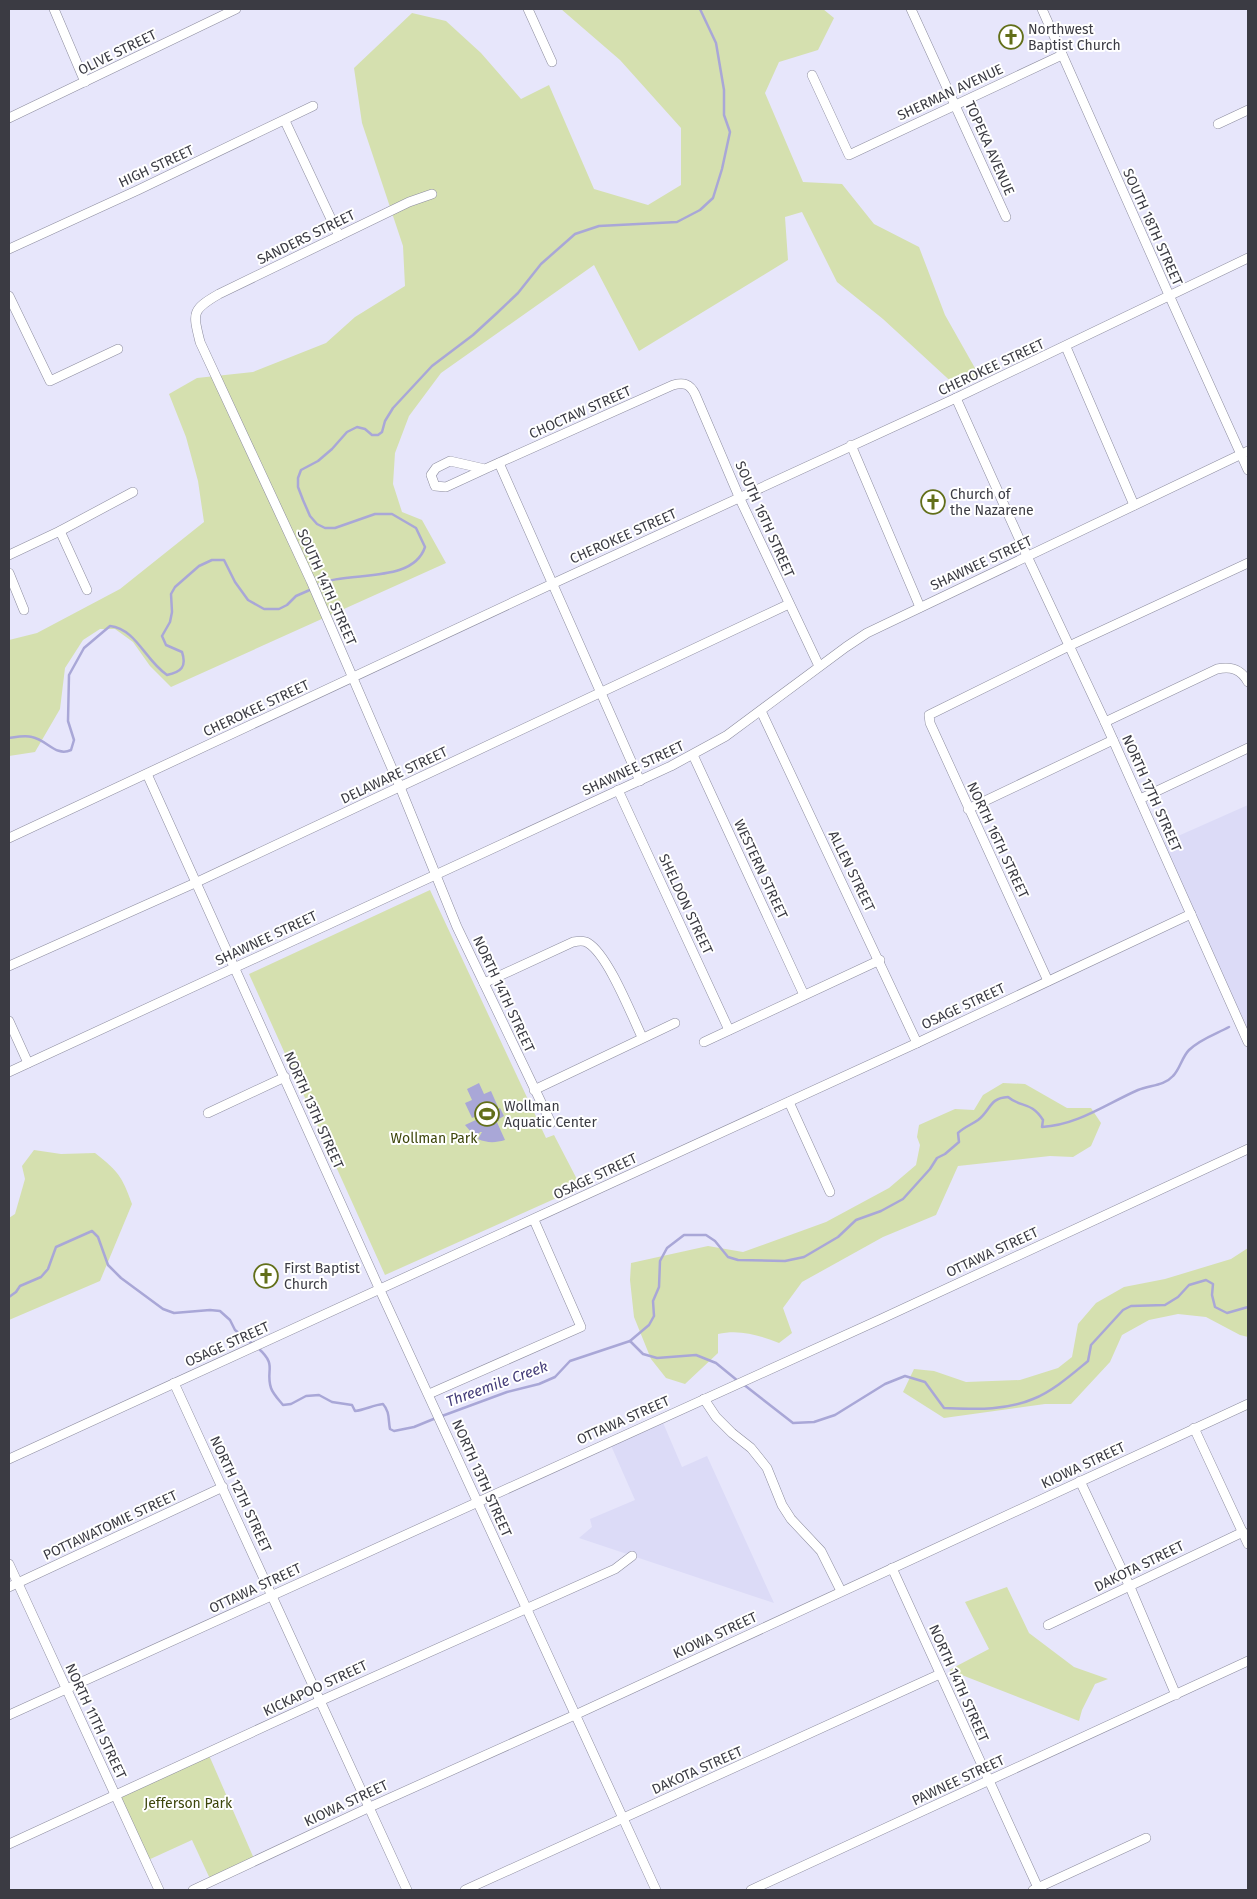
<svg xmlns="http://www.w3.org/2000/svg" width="1257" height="1899" viewBox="0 0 1257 1899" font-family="'Fira Sans',sans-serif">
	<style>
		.built { fill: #dcdbf7 }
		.green { fill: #d5e0af }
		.water { fill: #a9a7d7 }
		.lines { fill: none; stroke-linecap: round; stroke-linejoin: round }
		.stream { stroke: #a9a7d7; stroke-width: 2.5 }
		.minor-casing { stroke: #8c8c9e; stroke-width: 10 }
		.minor { stroke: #fff; stroke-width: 9 }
		.labels { text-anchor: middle; stroke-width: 4; stroke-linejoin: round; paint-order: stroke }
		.poi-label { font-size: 14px; fill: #3b3b43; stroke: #fff; text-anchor: start }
		.street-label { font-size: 14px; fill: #3b3b43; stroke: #fff }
		.park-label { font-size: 14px; fill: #3c450a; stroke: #fff }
		.water-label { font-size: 15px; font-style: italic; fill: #443d79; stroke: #fff }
	</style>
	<rect width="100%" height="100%" fill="#e7e6fb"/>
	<g class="built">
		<path d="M 1248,805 L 1248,1041 L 1160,844 Z"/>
		<path d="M 661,1418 L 682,1467 L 707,1456 L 774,1603 L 579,1538 L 592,1527 L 590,1519 L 635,1500 L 609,1441 Z"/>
	</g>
	<g class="green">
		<path d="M 561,9 L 823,9 L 834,18 L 818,50 L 779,62 L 765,93 L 803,182 L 842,184 L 874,224 L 919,247 L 945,315 L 980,377 L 958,388 L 883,319 L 837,282 L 802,212 L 785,217 L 788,260 L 639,351 L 594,265 L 441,373 L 409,416 L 395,453 L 393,484 L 402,512 L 422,520 L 446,563 L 171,687 L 150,666 L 133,642 L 115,629 L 100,629 L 83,640 L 65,668 L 60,709 L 35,752 L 9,756 L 9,640 L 37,633 L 120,589 L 204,522 L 198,481 L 186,437 L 169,394 L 197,378 L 253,372 L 326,343 L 355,317 L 405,286 L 403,246 L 362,123 L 354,68 L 412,13 L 446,21 L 481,53 L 521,99 L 549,85 L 594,189 L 648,205 L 681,185 L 681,128 L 620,60 Z"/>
		<path d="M 430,890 L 546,1138 L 554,1135 L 581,1187 L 385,1275 L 249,974 Z"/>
		<path d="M 1003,1083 L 1025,1084 L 1067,1108 L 1091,1108 L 1101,1123 L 1091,1146 L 1073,1157 L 1050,1156 L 958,1166 L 936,1215 L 883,1237 L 802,1282 L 783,1308 L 792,1333 L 779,1343 C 759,1335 739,1329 718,1334 L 718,1353 L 685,1384 L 666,1378 L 651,1359 L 634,1317 L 630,1280 L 631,1263 L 708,1246 L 743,1252 L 826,1222 L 889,1188 L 916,1165 L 920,1145 L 917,1137 L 919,1125 L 955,1109 L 974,1110 L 983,1095 Z"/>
		<path d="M 34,1150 L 61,1154 L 95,1153 C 118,1171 122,1176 132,1204 L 100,1281 L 9,1320 L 9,1218 L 15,1214 L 25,1179 L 22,1166 Z"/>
		<path d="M 1248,1248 L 1248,1337 L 1240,1335 L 1206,1317 L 1178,1314 L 1149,1320 L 1122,1335 L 1110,1362 L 1071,1404 L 1045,1404 L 944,1418 L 903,1392 L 914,1369 L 934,1371 L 966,1382 L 1020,1380 L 1058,1368 L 1072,1357 L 1078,1324 L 1096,1303 L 1124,1287 L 1165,1279 L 1231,1259 Z"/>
		<path d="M 1007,1587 L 1029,1633 L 1074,1667 L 1108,1679 L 1095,1684 L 1082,1710 L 1079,1721 L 949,1670 L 989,1649 L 965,1602 Z"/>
		<path d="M 208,1753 L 255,1861 L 211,1881 L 192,1840 L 146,1861 L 115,1795 Z"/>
	</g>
	<path class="water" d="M 479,1083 L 484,1094 L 491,1091 L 498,1107 L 491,1110 L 492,1112 L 500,1108 L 504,1116 L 499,1119 L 499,1121 L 496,1120 L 505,1140 C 495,1143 487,1143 478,1139 L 482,1132 L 480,1132 L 476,1138 L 465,1125 L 480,1118 L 479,1115 L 472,1118 L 465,1103 L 472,1100 L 467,1089 Z"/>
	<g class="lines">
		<g class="stream">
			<path d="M 316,586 C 344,569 412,586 425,547 L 416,528 L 392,514 L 375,514 L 335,528 L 325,528 L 317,524 L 310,516 L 303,500 L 298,487 L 298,478 L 301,470 L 318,461 L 332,449 L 347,432 L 357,427 L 365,429 L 372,435 L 378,435 L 382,432 L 385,421 L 393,408 L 432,366 L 473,335 L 497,313 L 518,293 L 541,264 L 575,234 L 599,226 L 677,222 L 700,210 L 713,198 L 722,169 L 730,132 L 724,115 L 724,90 L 716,43 L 700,9"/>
			<path d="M 9,738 C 16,737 25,735 32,737 C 47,740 56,757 71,750 L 74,740 L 68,721 L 69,675 L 84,648 L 110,626 C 136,629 145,660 167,675 C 181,672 187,667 182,652 L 166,645 L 162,636 L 170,622 L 172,612 L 171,594 L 175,587 L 199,566 L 212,560 L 224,560 L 235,582 L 248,600 L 264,609 L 279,609 L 287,605 L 296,596 L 312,589"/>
			<path d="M 9,1297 L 16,1292 L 20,1286 L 41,1277 L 48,1269 L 56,1247 L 92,1231 L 98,1237 L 108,1265 L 121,1278 L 163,1309 L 174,1313 L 210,1310 L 220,1311 L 230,1320 L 235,1330 L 254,1345"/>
			<path d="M 630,1341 L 649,1325 L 654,1316 L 653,1301 L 659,1287 L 660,1261 L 667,1248 L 684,1235 L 706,1235 L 715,1241 L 728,1257 L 738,1260 L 785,1261 L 804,1257 L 838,1237 L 856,1220 L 881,1211 L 903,1199 L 930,1169 L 937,1158 L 945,1154 L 959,1142 L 958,1133 C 964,1127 971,1125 978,1120 C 991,1110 989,1098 1008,1097 C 1021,1108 1031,1101 1043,1120 L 1042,1127 C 1078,1125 1106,1104 1138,1090 C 1150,1085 1164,1086 1173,1076 C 1180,1069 1182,1057 1189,1050 C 1200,1039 1216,1034 1229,1027"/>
			<path d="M 258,1348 C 278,1366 265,1369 271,1388 C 273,1394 279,1400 283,1405 L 291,1404 L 306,1396 L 319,1395 L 332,1402 L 352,1405 L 355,1411 C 365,1410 373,1405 383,1404 C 390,1412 388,1419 390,1429 L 394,1431 L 414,1427 L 436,1418"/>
			<path d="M 743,1384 L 793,1423 L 814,1422 L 835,1415 L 885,1384 L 905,1376 L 925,1382 L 944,1408 C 974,1409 1005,1411 1033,1399 C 1053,1391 1071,1375 1088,1361 L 1091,1345 L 1123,1310 L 1131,1306 L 1165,1305 L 1178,1297 L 1189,1285 L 1206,1280 L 1213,1284 L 1212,1295 L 1215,1307 L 1227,1313 L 1248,1307"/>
			<path d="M 442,1416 L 507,1392 L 539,1384 L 555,1377 L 570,1361 L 630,1341 L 643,1354 L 657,1358 L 696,1355 L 716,1363 L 738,1381"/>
		</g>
		<g class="minor-casing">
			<g id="minor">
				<path d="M 54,9 L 85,82"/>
				<path d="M 528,9 L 552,62"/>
				<path d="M 911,9 L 1006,217"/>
				<path d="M 1042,9 L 1169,295 L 1248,470"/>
				<path d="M 812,75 L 849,155 L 1062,55"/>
				<path d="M 9,118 L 236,9"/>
				<path d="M 285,121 L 339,236"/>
				<path d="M 1218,124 L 1248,110"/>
				<path d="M 432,194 L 409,202 L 219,294 C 191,310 193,313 200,342 L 311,581 L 400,787 L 457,927 L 551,1123"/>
				<path d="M 9,249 L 138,190 L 313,106"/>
				<path d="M 9,296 L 50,381 L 118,349"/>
				<path d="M 1066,347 L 1134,505"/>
				<path d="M 956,398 L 1027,556 L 1105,722 L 1248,1042"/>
				<path d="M 851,445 L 920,607"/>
				<path d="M 499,463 L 640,781"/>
				<path d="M 485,469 L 446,487 L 435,486 L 431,475 L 436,468 L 450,461 L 485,469 L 673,385 C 684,382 690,384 695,394 L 740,499 L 819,666"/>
				<path d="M 60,531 L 87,590"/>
				<path d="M 9,555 L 60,531 L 133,492"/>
				<path d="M 9,573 L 24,610"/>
				<path d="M 761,711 L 917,1043"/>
				<path d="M 1105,722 L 1217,669 C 1231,666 1241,669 1248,682"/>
				<path d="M 693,755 L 804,995"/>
				<path d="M 147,774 L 379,1288 L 656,1890"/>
				<path d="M 618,790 L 729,1030"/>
				<path d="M 1140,799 L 1248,748"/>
				<path d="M 968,809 L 1113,740"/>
				<path d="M 9,838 L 552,584 L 956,398 L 1248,258"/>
				<path d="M 9,966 L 195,883 L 789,604"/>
				<path d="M 1048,981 L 930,723 L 929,715 L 1069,646 L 1248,563"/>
				<path d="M 484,983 L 573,942 C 578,941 584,940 588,943 C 608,955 631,1014 642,1037"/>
				<path d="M 9,1021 L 28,1063"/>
				<path d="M 704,1042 L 880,960"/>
				<path d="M 9,1072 L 671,766 L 726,736 L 846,647 L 867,633 L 1248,451"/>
				<path d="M 534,1090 L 675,1023"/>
				<path d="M 789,1102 L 830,1192"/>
				<path d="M 208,1113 L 285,1077"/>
				<path d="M 174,1383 L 407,1890"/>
				<path d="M 429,1394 L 581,1327 L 534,1220"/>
				<path d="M 704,1399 L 716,1417 L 732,1433 L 751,1448 L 767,1468 L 782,1505 L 791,1519 L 821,1551 L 841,1591"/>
				<path d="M 1194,1428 L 1248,1544"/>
				<path d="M 9,1459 L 917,1043 L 1191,914"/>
				<path d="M 1080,1481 L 1130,1587 L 1176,1695"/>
				<path d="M 9,1564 L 159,1890"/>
				<path d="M 892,1568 L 1039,1890"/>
				<path d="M 9,1587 L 223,1487"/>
				<path d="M 1048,1625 L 1243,1532"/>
				<path d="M 9,1715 L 881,1319 L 1248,1149"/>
				<path d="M 9,1844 L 320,1701 L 615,1569 L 632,1556"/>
				<path d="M 193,1890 L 370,1807 L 575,1715 L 1248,1404"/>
				<path d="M 465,1890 L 940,1674"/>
				<path d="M 751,1890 L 1248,1661"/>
				<path d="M 1033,1890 L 1146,1838"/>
			</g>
		</g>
		<use href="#minor" class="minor"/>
	</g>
	<defs>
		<g id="church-ring" transform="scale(1.25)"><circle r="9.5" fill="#fff" stroke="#626f19" stroke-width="1.5"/><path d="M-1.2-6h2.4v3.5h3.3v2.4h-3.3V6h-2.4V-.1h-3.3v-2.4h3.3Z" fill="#626f19"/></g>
		<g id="stadium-ring" transform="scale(1.25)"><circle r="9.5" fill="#fff" stroke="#626f19" stroke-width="1.5"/><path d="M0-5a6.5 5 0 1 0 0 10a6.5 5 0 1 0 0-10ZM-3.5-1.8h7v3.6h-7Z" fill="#626f19"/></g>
	</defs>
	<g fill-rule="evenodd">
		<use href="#church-ring" x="1011" y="37"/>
		<use href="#church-ring" x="933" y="502"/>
		<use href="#stadium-ring" x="487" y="1114"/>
		<use href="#church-ring" x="266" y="1276"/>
	</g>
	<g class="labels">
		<g class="poi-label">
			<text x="1028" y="34">Northwest<tspan x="1028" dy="16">Baptist Church</tspan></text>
			<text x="950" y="499">Church of<tspan x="950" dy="16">the Nazarene</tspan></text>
			<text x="504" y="1111">Wollman<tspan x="504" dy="16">Aquatic Center</tspan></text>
			<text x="284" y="1273">First Baptist<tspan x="284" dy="16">Church</tspan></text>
		</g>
		<g class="street-label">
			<text transform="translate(117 52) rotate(-26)" y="5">OLIVE STREET</text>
			<text transform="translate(950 92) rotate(-25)" y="5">SHERMAN AVENUE</text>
			<text transform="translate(990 148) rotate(66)" y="5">TOPEKA AVENUE</text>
			<text transform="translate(156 166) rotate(-25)" y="5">HIGH STREET</text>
			<text transform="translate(1153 227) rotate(66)" y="5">SOUTH 18TH STREET</text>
			<text transform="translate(306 237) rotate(-26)" y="5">SANDERS STREET</text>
			<text transform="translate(991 367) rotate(-25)" y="5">CHEROKEE STREET</text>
			<text transform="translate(580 412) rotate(-24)" y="5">CHOCTAW STREET</text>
			<text transform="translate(765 519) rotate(66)" y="5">SOUTH 16TH STREET</text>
			<text transform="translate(623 536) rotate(-24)" y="5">CHEROKEE STREET</text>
			<text transform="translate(981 563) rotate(-25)" y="5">SHAWNEE STREET</text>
			<text transform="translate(327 587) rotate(66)" y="5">SOUTH 14TH STREET</text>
			<text transform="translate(256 708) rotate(-25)" y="5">CHEROKEE STREET</text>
			<text transform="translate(633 768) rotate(-25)" y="5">SHAWNEE STREET</text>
			<text transform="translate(394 775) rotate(-25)" y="5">DELAWARE STREET</text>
			<text transform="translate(1152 793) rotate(66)" y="5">NORTH 17TH STREET</text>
			<text transform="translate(998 840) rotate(65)" y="5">NORTH 16TH STREET</text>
			<text transform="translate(761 869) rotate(65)" y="5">WESTERN STREET</text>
			<text transform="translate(852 871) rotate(64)" y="5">ALLEN STREET</text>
			<text transform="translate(686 904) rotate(65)" y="5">SHELDON STREET</text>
			<text transform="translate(266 938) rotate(-25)" y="5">SHAWNEE STREET</text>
			<text transform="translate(504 994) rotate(65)" y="5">NORTH 14TH STREET</text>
			<text transform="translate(963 1006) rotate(-25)" y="5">OSAGE STREET</text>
			<text transform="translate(314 1110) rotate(66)" y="5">NORTH 13TH STREET</text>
			<text transform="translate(595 1176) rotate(-25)" y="5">OSAGE STREET</text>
			<text transform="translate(992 1252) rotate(-25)" y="5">OTTAWA STREET</text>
			<text transform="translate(227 1344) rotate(-24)" y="5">OSAGE STREET</text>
			<text transform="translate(623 1420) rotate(-24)" y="5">OTTAWA STREET</text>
			<text transform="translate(1083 1465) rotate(-25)" y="5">KIOWA STREET</text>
			<text transform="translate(482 1478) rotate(66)" y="5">NORTH 13TH STREET</text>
			<text transform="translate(241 1494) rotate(65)" y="5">NORTH 12TH STREET</text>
			<text transform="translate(110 1525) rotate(-25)" y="5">POTTAWATOMIE STREET</text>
			<text transform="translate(1139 1566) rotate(-26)" y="5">DAKOTA STREET</text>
			<text transform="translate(255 1588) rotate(-25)" y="5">OTTAWA STREET</text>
			<text transform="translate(715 1635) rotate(-25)" y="5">KIOWA STREET</text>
			<text transform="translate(959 1683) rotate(66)" y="5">NORTH 14TH STREET</text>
			<text transform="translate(315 1688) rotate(-25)" y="5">KICKAPOO STREET</text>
			<text transform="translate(96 1721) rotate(65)" y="5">NORTH 11TH STREET</text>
			<text transform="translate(697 1770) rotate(-24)" y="5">DAKOTA STREET</text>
			<text transform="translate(958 1780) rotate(-25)" y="5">PAWNEE STREET</text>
			<text transform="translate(346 1803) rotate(-25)" y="5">KIOWA STREET</text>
		</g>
		<g class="park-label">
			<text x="434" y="1143">Wollman Park</text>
			<text x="188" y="1808">Jefferson Park</text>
		</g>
		<g class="water-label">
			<text transform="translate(497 1384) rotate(-20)" y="5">Threemile Creek</text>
		</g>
	</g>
	<rect width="1257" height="1899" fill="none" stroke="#3b3b43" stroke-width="20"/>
</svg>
